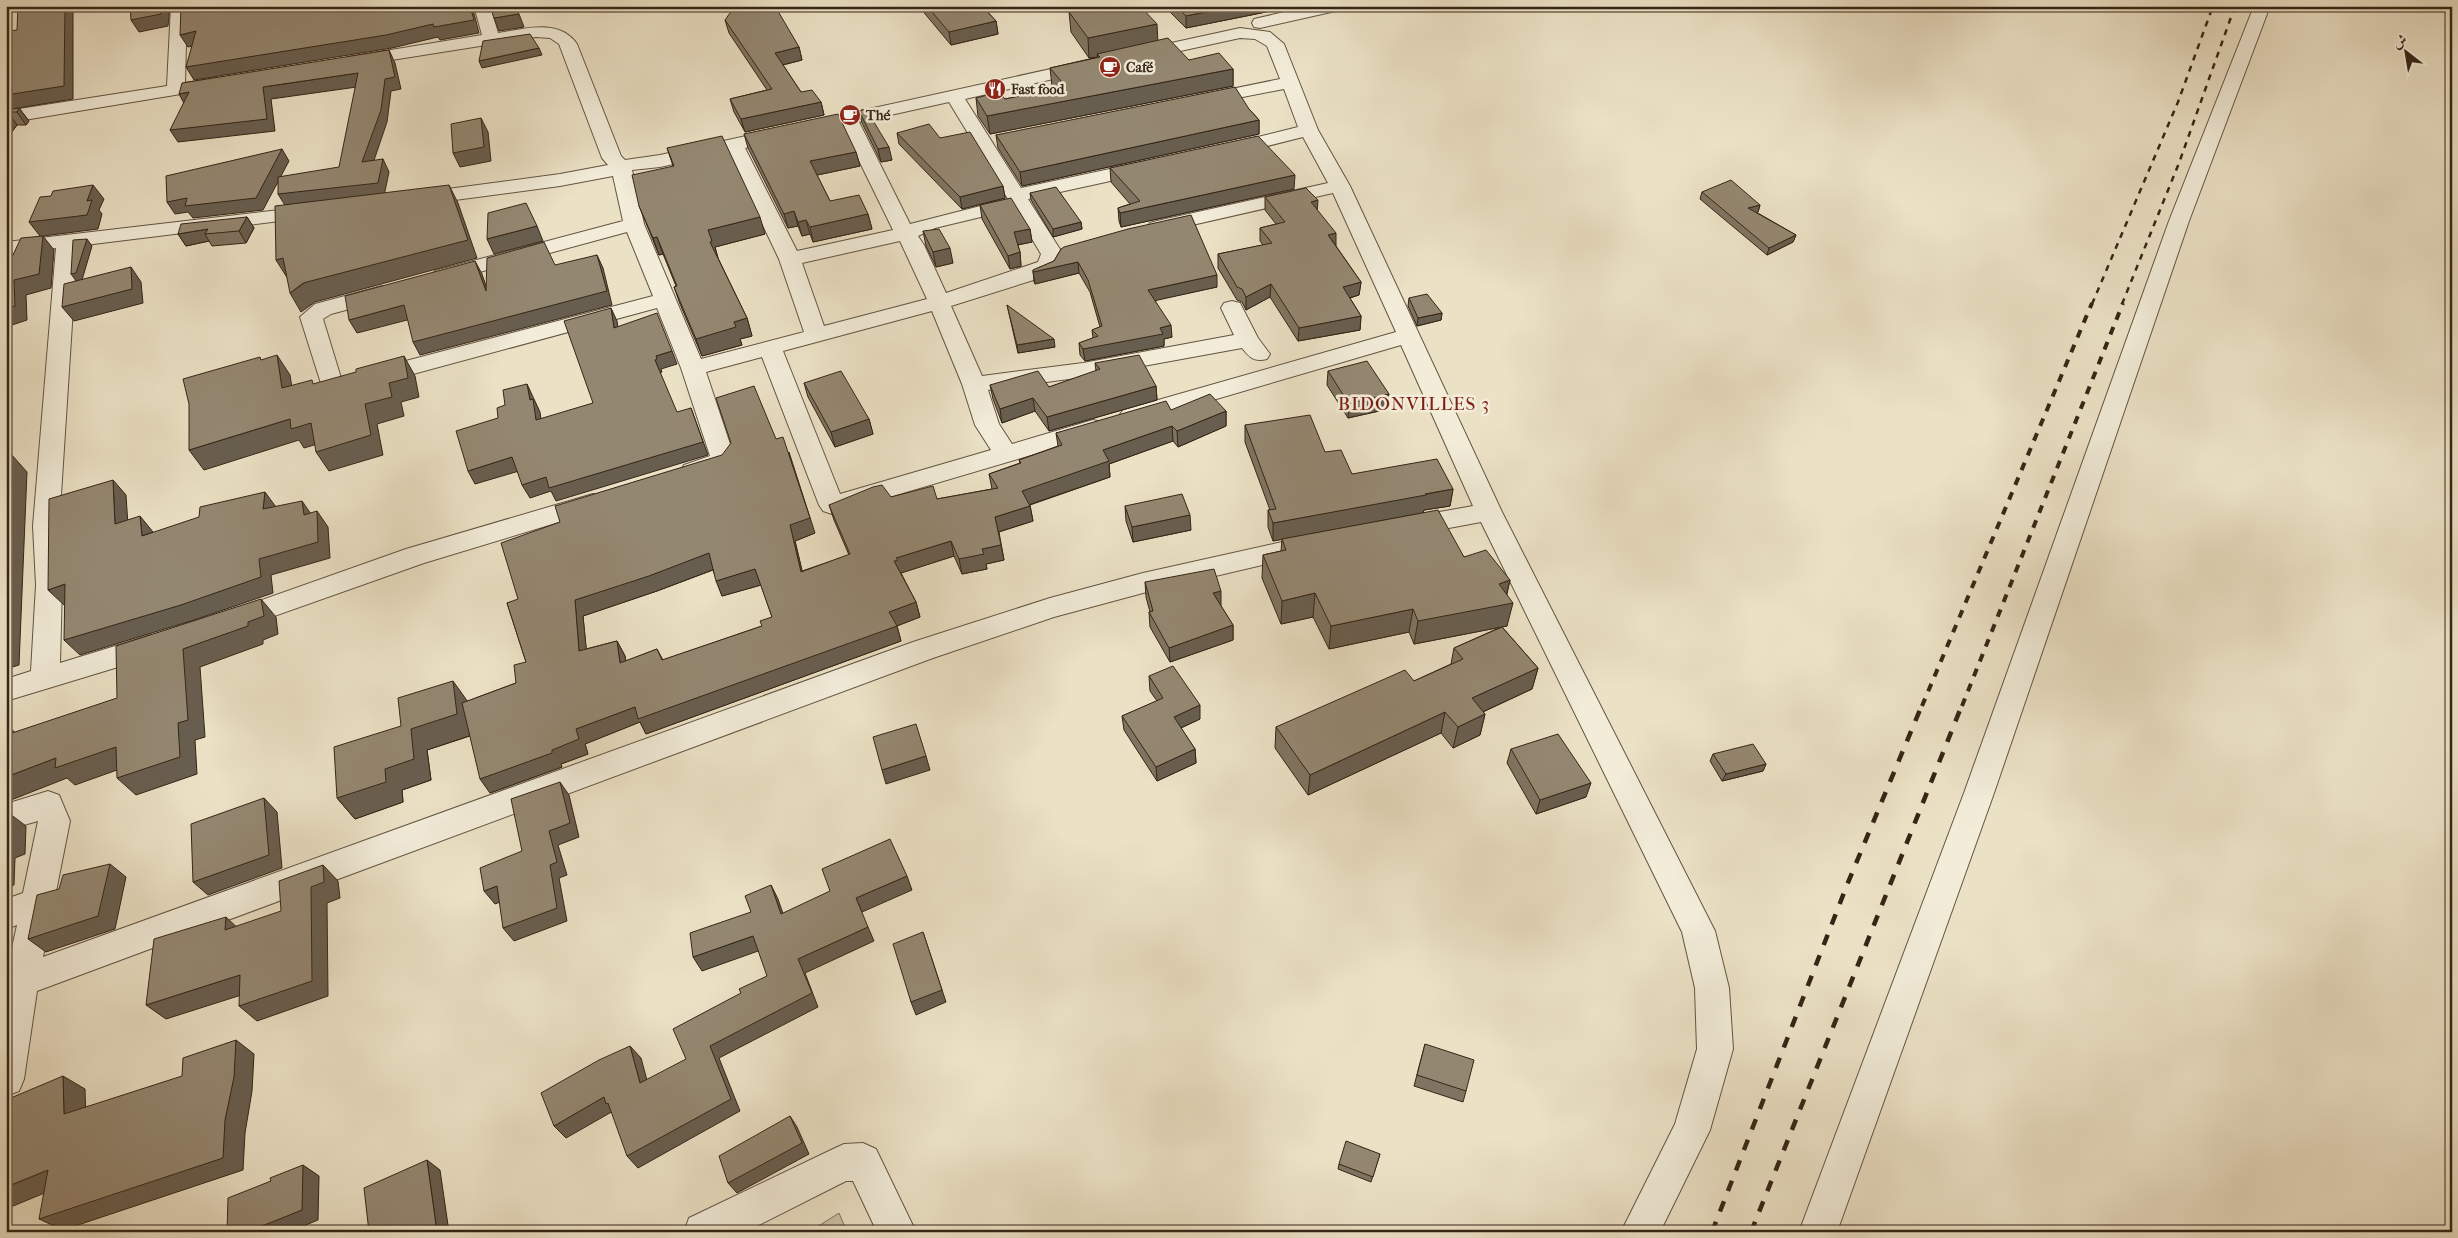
<svg xmlns="http://www.w3.org/2000/svg" width="2458" height="1238" viewBox="0 0 2458 1238" font-family="'IM FELL French Canon',Amiri,serif">
	<style>
		.green { fill: #ccc1a7; stroke: #80735e }
		.lines { fill: none; stroke-linecap: round; stroke-linejoin: round }
		.minor-casing { stroke: #625442; stroke-width: 2 }
		.minor { fill: #f2ecd9; fill-rule: evenodd }
		.rail-far2 { stroke: #352516; stroke-width: 2.5; stroke-dasharray: 6 6; stroke-linecap: butt }
		.rail-far1 { stroke: #352516; stroke-width: 4; stroke-dasharray: 8 8; stroke-linecap: butt }
		.rail { stroke: #352516; stroke-width: 4.5; stroke-dasharray: 11 11; stroke-linecap: butt }
		.wall { fill: #7f7461; stroke: #352516; fill-rule: evenodd }
		.shaded-wall { fill: #685e4f; stroke: #352516 }
		.building { fill: #948771; stroke: #352516; fill-rule: evenodd }
		.labels { text-anchor: middle; stroke-width: 5; stroke-linejoin: round; paint-order: stroke }
		.far-poi-label { font-size: 14px; font-weight: bold; fill: #352516; stroke: #f2ecd9; text-anchor: start }
		.quarter-label { font-size: 19px; letter-spacing: 1px; fill: #7a1f14; stroke: #f2ecd9 }
	</style>
	<rect width="100%" height="100%" fill="#ebe1c5"/>
	<filter id="stains"><feTurbulence type="fractalNoise" baseFrequency=".004" numOctaves="4"/><feColorMatrix values="0 0 0 0 .2 0 0 0 0 .09 0 0 0 0 .02 0 0 0 .5 -.17"/></filter>
	<radialGradient id="worn" r=".72"><stop offset=".6" stop-color="#630" stop-opacity="0"/><stop offset="1" stop-color="#630" stop-opacity=".3"/></radialGradient>
	<path class="green" d="M 839,1213 L 847,1232 L 809,1232 Z"/>
	<g class="lines">
		<g class="minor-casing">
			<g id="minor">
				<path d="M 171,6 L 187,6 L 185,83 L 217,78 L 223,79 L 226,83 L 223,87 L 6,123 L 6,111 L 167,86 Z"/>
				<path d="M 474,6 L 490,6 L 498,33 C 525,29 559,18 577,44 L 621,156 L 625,160 L 660,155 L 1087,61 L 1093,62 L 1096,66 L 1093,70 L 965,99 L 1021,188 L 1147,161 L 1154,163 L 1157,167 L 1154,171 L 1147,173 L 1028,199 L 1063,254 L 1055,271 L 1040,278 L 951,306 L 982,376 L 1083,363 L 1234,335 L 1221,308 L 1224,303 L 1232,301 L 1240,303 L 1258,338 L 1270,354 L 1267,359 C 1254,362 1250,358 1242,348 L 1083,377 L 988,390 L 999,424 L 1012,444 L 1093,420 L 1102,422 L 1105,428 L 1102,434 L 832,514 L 823,511 L 819,505 L 762,357 L 706,372 L 735,459 C 727,473 699,481 684,477 L 681,471 L 684,465 L 710,456 L 681,368 L 657,308 L 332,396 L 324,393 L 300,317 L 315,304 L 382,286 L 390,288 L 393,293 L 390,298 L 331,314 L 323,319 L 341,378 L 653,296 L 627,232 L 443,282 L 435,281 L 432,276 L 435,271 L 623,221 L 613,176 L 560,186 L 417,205 L 410,203 L 407,199 L 410,195 L 417,193 L 560,174 L 608,165 L 602,158 L 559,44 L 550,38 L 536,37 L 354,66 L 348,65 L 345,61 L 348,57 L 354,56 L 482,35 ZM 949,102 L 1008,199 L 910,224 L 859,122 ZM 842,126 L 893,230 L 797,251 L 745,148 ZM 728,152 L 779,259 L 804,332 L 701,359 L 644,224 L 632,170 L 660,167 ZM 1014,209 L 1041,254 L 1038,262 L 946,293 L 924,245 L 918,236 L 935,228 ZM 900,241 L 927,299 L 824,326 L 802,263 ZM 932,311 L 962,384 L 975,425 L 991,450 L 840,494 L 783,351 Z"/>
				<path d="M 1311,6 L 1342,6 L 1340,10 L 1260,28 L 1254,27 L 1252,23 L 1254,19 Z"/>
				<path d="M 2254,6 L 2270,6 L 2189,221 L 1994,793 L 1837,1232 L 1799,1232 L 1964,793 L 2169,221 Z"/>
				<path d="M 1240,28 L 1270,32 L 1284,44 L 1318,130 L 1350,186 L 1502,512 L 1715,931 L 1729,988 L 1733,1049 L 1710,1130 L 1660,1232 L 1621,1232 L 1675,1124 L 1697,1049 L 1695,988 L 1682,932 L 1481,522 L 1406,536 L 1397,533 L 1393,527 L 1397,521 L 1406,518 L 1473,506 L 1401,345 L 1131,424 L 1123,422 L 1119,416 L 1123,410 L 1396,332 L 1333,193 L 1157,233 L 1150,231 L 1147,227 L 1150,223 L 1157,221 L 1328,183 L 1303,137 L 1228,156 L 1221,154 L 1218,150 L 1221,146 L 1298,127 L 1284,89 L 1202,105 L 1196,104 L 1193,100 L 1196,96 L 1202,95 L 1280,79 L 1267,46 L 1255,39 L 1240,38 L 1139,60 L 1133,59 L 1130,55 L 1133,51 L 1139,50 Z"/>
				<path d="M 313,206 L 320,208 L 323,212 L 320,216 L 77,246 L 59,526 L 62,585 L 60,663 L 151,635 L 161,638 L 165,646 L 161,654 L 6,701 L 6,679 L 31,671 L 36,585 L 33,526 L 56,248 L 6,254 L 6,242 Z"/>
				<path d="M 593,494 L 602,497 L 606,503 L 602,509 L 424,563 L 232,631 L 222,628 L 218,621 L 222,614 L 406,549 Z"/>
				<path d="M 1300,538 L 1309,540 L 1313,547 L 1309,554 L 1143,593 L 1054,617 L 933,658 L 37,991 L 24,1079 L 19,1091 L 6,1096 L 6,975 L 17,925 L 6,929 L 6,899 L 23,893 L 38,821 L 6,830 L 6,804 L 48,791 L 59,795 L 70,821 L 43,957 L 913,642 L 1050,598 L 1143,573 Z"/>
				<path d="M 863,1143 L 876,1149 L 916,1232 L 877,1232 L 853,1181 L 846,1181 L 745,1232 L 684,1232 L 689,1218 L 831,1150 L 844,1144 Z"/>
			</g>
		</g>
		<use href="#minor" class="minor"/>
		<g class="rail-far2">
			<path d="M 2092,304 L 2178,102 L 2213,6"/>
			<path d="M 2122,304 L 2179,163 L 2235,6"/>
		</g>
		<g class="rail-far1">
			<path d="M 1922,706 L 2092,303"/>
			<path d="M 1962,706 L 2123,303"/>
		</g>
		<g class="rail">
			<path d="M 1712,1232 L 1847,885 L 1922,705"/>
			<path d="M 1751,1232 L 1962,705"/>
		</g>
	</g>
	<g class="wall">
		<path d="M 921,6 L 982,6 L 996,21 L 998,34 L 951,45 L 921,9 Z"/>
		<path d="M 1167,6 L 1277,6 L 1266,8 L 1266,12 L 1186,28 L 1167,9 Z"/>
		<path d="M 1069,12 L 1158,41 L 1189,60 L 1233,69 L 1233,86 L 990,134 L 978,116 L 976,98 L 1005,99 L 1055,89 L 1052,86 L 1050,68 L 1098,57 L 1089,58 L 1071,32 Z"/>
		<path d="M 725,20 L 799,47 L 802,60 L 783,65 L 801,92 L 821,102 L 824,115 L 745,132 L 734,112 L 730,99 L 767,90 L 729,33 Z"/>
		<path d="M 19,108 L 29,121 L 26,125 L 17,125 L 6,140 L 6,110 Z"/>
		<path d="M 1249,109 L 1259,120 L 1259,134 L 1022,186 L 998,148 L 996,135 Z"/>
		<path d="M 859,111 L 892,160 L 881,162 L 862,123 Z"/>
		<path d="M 897,133 L 940,138 L 1003,186 L 1005,198 L 962,209 L 899,144 Z"/>
		<path d="M 744,134 L 856,152 L 860,166 L 817,175 L 830,201 L 868,214 L 872,229 L 813,242 L 810,234 L 802,236 L 798,226 L 788,228 L 748,148 Z"/>
		<path d="M 667,148 L 765,234 L 715,247 L 718,258 L 747,318 L 752,336 L 740,339 L 742,345 L 702,356 L 680,304 L 674,287 L 676,286 L 663,254 L 659,255 L 639,206 L 673,166 Z"/>
		<path d="M 1110,168 L 1294,189 L 1121,227 L 1119,221 L 1118,208 L 1130,204 L 1111,182 Z"/>
		<path d="M 1702,192 L 1760,205 L 1758,212 L 1756,212 L 1796,235 L 1793,242 L 1767,255 L 1700,199 Z"/>
		<path d="M 1030,193 L 1081,222 L 1082,229 L 1053,237 L 1031,200 Z"/>
		<path d="M 1265,197 L 1317,210 L 1336,246 L 1361,282 L 1359,295 L 1350,298 L 1361,316 L 1360,330 L 1298,341 L 1270,297 L 1246,310 L 1242,302 L 1237,300 L 1218,268 L 1218,254 L 1263,245 L 1260,241 L 1260,228 L 1276,224 L 1265,210 Z"/>
		<path d="M 980,205 L 1030,229 L 1032,242 L 1018,245 L 1020,252 L 1021,266 L 1010,269 L 982,219 Z"/>
		<path d="M 247,217 L 254,228 L 246,243 L 212,246 L 209,241 L 186,246 L 178,234 Z"/>
		<path d="M 923,231 L 953,263 L 936,267 L 926,246 Z"/>
		<path d="M 1061,249 L 1217,287 L 1155,300 L 1172,337 L 1164,339 L 1164,346 L 1085,361 L 1080,355 L 1079,343 L 1093,338 L 1092,330 L 1100,327 L 1090,292 L 1079,273 L 1035,284 L 1034,282 L 1033,270 L 1054,261 Z"/>
		<path d="M 1409,298 L 1442,313 L 1441,320 L 1417,326 L 1408,306 Z"/>
		<path d="M 1007,305 L 1055,347 L 1018,353 Z"/>
		<path d="M 1095,363 L 1156,386 L 1157,400 L 1049,431 L 1035,411 L 1002,423 L 993,399 L 990,385 L 1049,387 L 1096,371 Z"/>
		<path d="M 1328,371 L 1388,409 L 1348,418 L 1327,385 Z"/>
		<path d="M 804,383 L 869,419 L 873,434 L 835,447 L 808,397 Z"/>
		<path d="M 1171,410 L 1226,411 L 1226,426 L 1178,447 L 1173,441 L 1109,464 L 1110,477 L 1030,505 L 1033,521 L 999,532 L 1004,560 L 986,564 L 987,569 L 962,574 L 954,556 L 901,573 L 916,602 L 920,617 L 897,626 L 901,641 L 646,734 L 640,722 L 585,744 L 588,754 L 561,764 L 562,767 L 490,793 L 470,736 L 427,750 L 431,780 L 402,790 L 403,802 L 355,819 L 337,798 L 401,726 L 516,683 L 526,662 L 507,603 L 815,533 L 795,541 L 802,571 L 849,555 L 834,520 L 829,505 L 891,497 L 937,499 L 992,489 L 989,474 L 1020,463 L 1019,460 L 1058,446 L 1056,433 ZM 713,570 L 722,596 L 761,585 L 772,617 L 762,626 L 663,660 L 657,649 L 626,661 L 625,656 L 617,641 L 586,649 L 583,616 L 657,591 Z"/>
		<path d="M 1245,425 L 1325,452 L 1352,474 L 1453,489 L 1450,506 L 1424,510 L 1423,512 L 1464,557 L 1510,580 L 1507,594 L 1507,626 L 1502,627 L 1538,668 L 1532,689 L 1483,712 L 1485,714 L 1480,735 L 1453,748 L 1441,733 L 1308,795 L 1275,748 L 1276,727 L 1414,681 L 1451,664 L 1454,648 L 1501,627 L 1414,644 L 1409,632 L 1329,649 L 1313,617 L 1281,624 L 1262,578 L 1263,555 L 1281,551 L 1282,539 L 1333,529 L 1273,541 L 1268,527 L 1268,510 L 1270,510 L 1245,442 Z"/>
		<path d="M 1125,506 L 1191,530 L 1133,542 L 1126,521 Z"/>
		<path d="M 1145,582 L 1221,606 L 1233,625 L 1233,640 L 1170,662 L 1150,627 L 1149,612 L 1150,612 L 1146,597 Z"/>
		<path d="M 1149,676 L 1200,719 L 1181,728 L 1195,749 L 1196,763 L 1157,781 L 1124,730 L 1122,716 L 1157,701 L 1150,691 Z"/>
		<path d="M 1511,749 L 1586,797 L 1536,814 L 1507,763 Z"/>
		<path d="M 1713,754 L 1766,764 L 1763,771 L 1722,781 L 1710,761 Z"/>
		<path d="M 1425,1044 L 1466,1091 L 1463,1102 L 1414,1086 Z"/>
		<path d="M 1380,1154 L 1371,1182 L 1338,1169 L 1339,1164 Z"/>
	</g>
	<g class="shaded-wall">
		<path d="M 65,6 L 106,6 L 73,12 L 73,99 L 6,110 L 6,95 Z"/>
		<path d="M 161,6 L 170,6 L 168,26 L 139,32 L 131,20 Z"/>
		<path d="M 470,6 L 472,6 L 479,33 L 440,40 L 438,37 L 392,48 L 194,80 L 186,67 Z"/>
		<path d="M 1235,6 L 1277,6 L 1266,8 L 1266,12 L 1186,28 L 1186,16 Z"/>
		<path d="M 519,14 L 524,27 L 499,31 L 494,18 Z"/>
		<path d="M 996,21 L 998,34 L 951,45 L 949,32 Z"/>
		<path d="M 1157,24 L 1158,44 L 1097,54 L 1098,57 L 1089,58 L 1088,38 Z"/>
		<path d="M 196,31 L 203,44 L 188,47 L 180,35 Z"/>
		<path d="M 799,47 L 802,60 L 778,66 L 775,53 Z"/>
		<path d="M 539,48 L 542,55 L 482,68 L 479,61 Z"/>
		<path d="M 389,50 L 395,63 L 401,89 L 391,91 L 387,122 L 369,175 L 362,162 Z"/>
		<path d="M 1233,69 L 1233,86 L 990,134 L 987,116 Z"/>
		<path d="M 358,73 L 364,86 L 271,99 L 275,131 L 178,142 L 170,130 L 263,87 Z"/>
		<path d="M 189,92 L 186,107 L 179,94 Z"/>
		<path d="M 821,102 L 824,115 L 745,132 L 741,119 Z"/>
		<path d="M 19,108 L 29,121 L 26,125 L 17,112 Z"/>
		<path d="M 8,112 L 17,125 L 6,140 L 6,114 Z"/>
		<path d="M 481,118 L 488,132 L 491,161 L 460,167 L 453,153 Z"/>
		<path d="M 1259,120 L 1259,134 L 1022,186 L 1020,172 Z"/>
		<path d="M 889,147 L 892,160 L 881,162 L 878,149 Z"/>
		<path d="M 282,149 L 289,161 L 263,210 L 193,218 L 188,212 L 175,214 L 167,202 Z"/>
		<path d="M 856,152 L 860,166 L 813,176 L 810,161 Z"/>
		<path d="M 383,159 L 389,172 L 384,196 L 286,207 L 278,194 Z"/>
		<path d="M 1295,175 L 1294,189 L 1121,227 L 1120,213 Z"/>
		<path d="M 93,185 L 104,199 L 99,210 L 102,214 L 98,229 L 43,236 L 54,250 L 51,288 L 26,295 L 27,320 L 6,327 L 6,309 L 14,280 L 40,236 L 29,222 L 87,201 Z"/>
		<path d="M 449,185 L 458,203 L 477,258 L 315,302 L 301,312 L 290,293 Z"/>
		<path d="M 1003,186 L 1005,198 L 962,209 L 960,197 Z"/>
		<path d="M 1318,200 L 1317,214 L 1311,202 Z"/>
		<path d="M 1760,205 L 1758,212 L 1746,215 L 1748,208 Z"/>
		<path d="M 794,211 L 798,226 L 788,228 L 784,214 Z"/>
		<path d="M 868,214 L 872,229 L 813,242 L 810,227 Z"/>
		<path d="M 247,217 L 254,228 L 246,243 L 239,231 Z"/>
		<path d="M 760,217 L 765,234 L 715,247 L 718,258 L 715,259 L 710,242 L 708,230 Z"/>
		<path d="M 806,220 L 810,234 L 802,236 L 798,222 Z"/>
		<path d="M 1081,222 L 1082,229 L 1053,237 L 1053,229 Z"/>
		<path d="M 537,226 L 543,241 L 494,254 L 487,239 Z"/>
		<path d="M 208,229 L 205,234 L 209,241 L 186,246 L 178,234 Z"/>
		<path d="M 1030,229 L 1032,242 L 1016,245 L 1014,232 Z"/>
		<path d="M 1336,233 L 1336,246 L 1328,235 Z"/>
		<path d="M 1796,235 L 1793,242 L 1767,255 L 1769,248 Z"/>
		<path d="M 657,237 L 663,254 L 659,255 L 653,238 Z"/>
		<path d="M 87,239 L 92,246 L 82,280 L 77,282 L 71,274 Z"/>
		<path d="M 950,248 L 953,263 L 936,267 L 933,252 Z"/>
		<path d="M 1020,252 L 1021,266 L 1010,269 L 1008,256 Z"/>
		<path d="M 597,255 L 603,268 L 612,305 L 420,355 L 413,342 Z"/>
		<path d="M 283,258 L 288,279 L 276,260 Z"/>
		<path d="M 475,261 L 482,274 L 492,304 L 486,291 Z"/>
		<path d="M 1078,262 L 1079,273 L 1035,284 L 1033,272 Z"/>
		<path d="M 131,267 L 141,282 L 143,303 L 74,321 L 62,307 Z"/>
		<path d="M 1217,275 L 1217,287 L 1149,302 L 1148,290 Z"/>
		<path d="M 1361,282 L 1359,295 L 1342,300 L 1343,287 Z"/>
		<path d="M 1271,284 L 1270,297 L 1246,310 L 1246,297 Z"/>
		<path d="M 404,305 L 411,319 L 357,333 L 349,320 Z"/>
		<path d="M 611,308 L 617,321 L 620,341 L 614,328 Z"/>
		<path d="M 1442,313 L 1441,320 L 1417,326 L 1418,318 Z"/>
		<path d="M 1361,316 L 1360,330 L 1298,341 L 1299,328 Z"/>
		<path d="M 747,318 L 752,336 L 740,339 L 742,345 L 702,356 L 696,339 L 734,322 Z"/>
		<path d="M 1171,325 L 1172,337 L 1164,339 L 1164,346 L 1085,361 L 1083,349 Z"/>
		<path d="M 1054,339 L 1055,347 L 1018,353 L 1017,345 Z"/>
		<path d="M 672,351 L 677,364 L 661,369 L 662,372 L 660,373 L 655,360 L 656,356 Z"/>
		<path d="M 277,355 L 290,375 L 295,407 L 282,388 Z"/>
		<path d="M 404,356 L 415,376 L 419,397 L 401,402 L 404,416 L 377,424 L 383,455 L 329,471 L 316,452 L 365,404 L 389,383 Z"/>
		<path d="M 527,384 L 540,412 L 543,434 L 536,420 L 530,400 Z"/>
		<path d="M 1156,386 L 1157,400 L 1049,431 L 1047,417 Z"/>
		<path d="M 1389,394 L 1388,409 L 1348,418 L 1349,404 Z"/>
		<path d="M 1033,398 L 1035,411 L 1002,423 L 1000,409 Z"/>
		<path d="M 691,408 L 708,455 L 556,501 L 551,491 L 530,498 L 522,485 Z"/>
		<path d="M 1226,411 L 1226,426 L 1178,447 L 1177,431 Z"/>
		<path d="M 290,419 L 311,423 L 324,442 L 304,448 L 299,440 L 204,470 L 189,450 Z"/>
		<path d="M 869,419 L 873,434 L 835,447 L 831,432 Z"/>
		<path d="M 1172,426 L 1173,441 L 1109,464 L 1110,477 L 1025,506 L 1022,491 L 1103,450 Z"/>
		<path d="M 789,452 L 815,533 L 795,541 L 806,587 L 801,572 L 790,525 Z"/>
		<path d="M 11,454 L 27,472 L 19,665 L 6,669 L 6,535 Z"/>
		<path d="M 512,457 L 519,471 L 475,484 L 468,471 Z"/>
		<path d="M 113,480 L 126,495 L 129,540 L 115,524 Z"/>
		<path d="M 1453,489 L 1450,506 L 1424,510 L 1423,513 L 1273,541 L 1273,523 Z"/>
		<path d="M 265,492 L 276,507 L 263,509 Z"/>
		<path d="M 302,501 L 313,517 L 304,515 Z"/>
		<path d="M 1030,506 L 1033,521 L 998,532 L 995,517 Z"/>
		<path d="M 317,511 L 328,527 L 330,558 L 271,575 L 273,593 L 194,620 L 80,655 L 64,640 L 259,559 Z"/>
		<path d="M 1190,515 L 1191,530 L 1133,542 L 1132,527 Z"/>
		<path d="M 140,516 L 153,532 L 142,536 Z"/>
		<path d="M 951,541 L 954,556 L 901,573 L 902,576 L 894,561 L 896,558 Z"/>
		<path d="M 1001,545 L 1004,560 L 986,564 L 987,569 L 962,574 L 959,559 L 982,549 Z"/>
		<path d="M 709,553 L 715,569 L 657,591 L 583,616 L 588,666 L 579,651 L 575,600 Z"/>
		<path d="M 755,569 L 761,585 L 722,596 L 716,581 Z"/>
		<path d="M 1510,580 L 1504,603 L 1513,603 L 1507,626 L 1414,644 L 1418,621 L 1499,584 Z"/>
		<path d="M 65,584 L 80,600 L 64,605 L 48,590 Z"/>
		<path d="M 1221,591 L 1221,606 L 1213,593 Z"/>
		<path d="M 1315,593 L 1313,617 L 1281,624 L 1282,601 Z"/>
		<path d="M 261,599 L 276,617 L 278,634 L 263,640 L 263,644 L 200,667 L 205,737 L 195,740 L 197,774 L 136,795 L 117,778 L 178,723 L 183,649 L 248,622 Z"/>
		<path d="M 916,602 L 920,617 L 894,627 L 889,612 Z"/>
		<path d="M 1413,609 L 1409,632 L 1329,649 L 1331,626 Z"/>
		<path d="M 1233,625 L 1233,640 L 1170,662 L 1169,648 Z"/>
		<path d="M 897,626 L 901,641 L 646,734 L 640,722 L 585,744 L 588,754 L 561,764 L 562,767 L 490,793 L 480,779 L 552,750 L 576,729 L 635,707 Z"/>
		<path d="M 617,641 L 625,656 L 628,678 L 620,663 Z"/>
		<path d="M 1538,668 L 1532,689 L 1467,719 L 1472,698 Z"/>
		<path d="M 453,681 L 468,702 L 472,735 L 427,750 L 431,780 L 402,790 L 403,802 L 355,819 L 337,798 L 385,769 L 411,729 Z"/>
		<path d="M 1200,705 L 1200,719 L 1174,731 L 1174,717 Z"/>
		<path d="M 1445,712 L 1441,733 L 1308,795 L 1310,775 Z"/>
		<path d="M 1485,714 L 1480,735 L 1453,748 L 1458,727 Z"/>
		<path d="M 9,727 L 29,745 L 9,734 Z"/>
		<path d="M 116,747 L 134,764 L 75,785 L 67,778 L 6,802 L 6,777 L 56,758 Z"/>
		<path d="M 1195,749 L 1196,763 L 1157,781 L 1156,767 Z"/>
		<path d="M 926,756 L 930,770 L 886,784 L 882,770 Z"/>
		<path d="M 1766,764 L 1763,771 L 1722,781 L 1726,774 Z"/>
		<path d="M 560,782 L 569,795 L 579,837 L 558,845 L 567,875 L 559,878 L 567,921 L 514,941 L 503,928 L 550,865 L 549,831 Z"/>
		<path d="M 1591,783 L 1586,797 L 1536,814 L 1540,800 Z"/>
		<path d="M 264,798 L 277,812 L 282,868 L 208,895 L 193,882 Z"/>
		<path d="M 6,811 L 26,826 L 25,854 L 15,858 L 14,885 L 6,888 Z"/>
		<path d="M 110,864 L 126,877 L 115,929 L 46,952 L 28,939 Z"/>
		<path d="M 323,865 L 338,881 L 340,898 L 327,903 L 328,996 L 257,1021 L 239,1006 L 311,887 Z"/>
		<path d="M 907,876 L 912,890 L 862,912 L 856,898 Z"/>
		<path d="M 771,885 L 778,899 L 788,928 L 781,914 Z"/>
		<path d="M 497,886 L 508,899 L 495,904 L 484,891 Z"/>
		<path d="M 226,917 L 243,933 L 225,930 Z"/>
		<path d="M 868,927 L 874,941 L 805,973 L 818,1007 L 719,1058 L 740,1111 L 638,1168 L 627,1156 L 710,1046 L 798,959 Z"/>
		<path d="M 923,932 L 946,1002 L 916,1015 L 911,1002 Z"/>
		<path d="M 753,936 L 761,950 L 702,971 L 693,957 Z"/>
		<path d="M 240,975 L 257,990 L 166,1019 L 146,1005 Z"/>
		<path d="M 236,1040 L 254,1054 L 252,1091 L 245,1133 L 243,1170 L 63,1230 L 39,1219 L 225,1120 Z"/>
		<path d="M 630,1046 L 641,1058 L 651,1095 L 640,1083 Z"/>
		<path d="M 63,1076 L 85,1089 L 86,1127 L 64,1114 Z"/>
		<path d="M 604,1097 L 615,1110 L 566,1138 L 554,1126 Z"/>
		<path d="M 790,1116 L 797,1127 L 809,1154 L 737,1193 L 728,1183 Z"/>
		<path d="M 427,1160 L 440,1170 L 449,1232 L 437,1232 Z"/>
		<path d="M 303,1165 L 319,1176 L 318,1220 L 289,1232 L 247,1232 Z"/>
		<path d="M 48,1170 L 71,1182 L 6,1209 L 6,1187 Z"/>
	</g>
	<g class="building">
		<path d="M 18,6 L 65,6 L 64,86 L 6,95 L 6,42 L 9,31 L 17,30 Z"/>
		<path d="M 130,6 L 161,6 L 161,14 L 131,20 Z"/>
		<path d="M 181,6 L 362,6 L 362,7 L 367,6 L 470,6 L 474,20 L 434,27 L 433,24 L 386,35 L 186,67 L 196,31 L 180,35 Z"/>
		<path d="M 490,6 L 513,6 L 519,14 L 494,18 Z"/>
		<path d="M 735,6 L 775,6 L 799,47 L 775,53 L 801,92 L 812,90 L 821,102 L 741,119 L 730,99 L 772,89 L 725,20 Z"/>
		<path d="M 927,6 L 982,6 L 996,21 L 949,32 Z"/>
		<path d="M 1102,6 L 1140,6 L 1157,24 L 1088,38 L 1069,12 Z"/>
		<path d="M 1176,6 L 1235,6 L 1186,16 Z"/>
		<path d="M 530,34 L 539,48 L 479,61 L 483,41 Z"/>
		<path d="M 1168,38 L 1189,60 L 1219,53 L 1233,69 L 987,116 L 976,98 L 999,92 L 1005,99 L 1066,87 L 1050,68 L 1100,57 L 1097,54 Z"/>
		<path d="M 389,50 L 395,77 L 385,79 L 381,110 L 362,162 L 383,159 L 378,183 L 278,194 L 278,177 L 339,167 L 358,73 L 263,87 L 267,119 L 170,130 L 189,92 L 179,94 L 182,83 Z"/>
		<path d="M 1235,87 L 1249,109 L 1259,120 L 1020,172 L 996,135 Z"/>
		<path d="M 19,108 L 17,112 L 8,112 L 6,114 L 6,110 Z"/>
		<path d="M 866,109 L 889,147 L 878,149 L 859,111 Z"/>
		<path d="M 838,114 L 856,152 L 810,161 L 830,201 L 859,195 L 868,214 L 810,227 L 806,220 L 798,222 L 794,211 L 784,214 L 744,134 Z"/>
		<path d="M 481,118 L 484,147 L 453,153 L 451,124 Z"/>
		<path d="M 929,124 L 940,138 L 970,132 L 1003,186 L 960,197 L 897,133 Z"/>
		<path d="M 722,136 L 760,217 L 708,230 L 712,241 L 710,242 L 747,318 L 734,322 L 736,327 L 696,339 L 674,287 L 677,286 L 657,237 L 653,238 L 639,206 L 632,175 L 674,166 L 667,148 Z"/>
		<path d="M 1258,136 L 1295,175 L 1120,213 L 1118,208 L 1140,201 L 1110,168 Z"/>
		<path d="M 282,149 L 256,198 L 185,206 L 187,198 L 167,202 L 166,176 Z"/>
		<path d="M 1731,180 L 1760,205 L 1748,208 L 1796,235 L 1769,248 L 1702,192 Z"/>
		<path d="M 93,185 L 87,201 L 92,200 L 87,215 L 29,222 L 40,197 L 51,196 L 53,191 Z"/>
		<path d="M 449,185 L 468,240 L 303,283 L 290,293 L 283,258 L 276,260 L 275,206 Z"/>
		<path d="M 1056,187 L 1081,222 L 1053,229 L 1030,193 Z"/>
		<path d="M 1306,188 L 1318,200 L 1311,202 L 1336,233 L 1328,235 L 1361,282 L 1343,287 L 1361,316 L 1299,328 L 1271,284 L 1246,297 L 1242,289 L 1237,287 L 1218,254 L 1272,243 L 1260,228 L 1285,222 L 1265,197 Z"/>
		<path d="M 1011,198 L 1030,229 L 1014,232 L 1020,252 L 1008,256 L 980,205 Z"/>
		<path d="M 526,203 L 537,226 L 487,239 L 488,213 Z"/>
		<path d="M 1191,215 L 1217,275 L 1148,290 L 1171,325 L 1160,328 L 1163,334 L 1083,349 L 1079,343 L 1098,336 L 1092,330 L 1102,326 L 1088,280 L 1078,262 L 1033,272 L 1033,270 L 1054,261 L 1061,249 L 1064,247 L 1128,229 Z"/>
		<path d="M 247,217 L 239,231 L 205,234 L 208,229 L 178,234 L 181,224 Z"/>
		<path d="M 939,229 L 950,248 L 933,252 L 923,231 Z"/>
		<path d="M 43,236 L 39,274 L 14,280 L 15,306 L 6,309 L 6,259 L 12,257 L 21,238 Z"/>
		<path d="M 87,239 L 76,273 L 71,274 L 73,240 Z"/>
		<path d="M 544,242 L 555,265 L 597,255 L 607,291 L 413,342 L 404,305 L 349,320 L 345,296 L 475,261 L 486,291 L 487,258 Z"/>
		<path d="M 131,267 L 132,289 L 62,307 L 64,284 Z"/>
		<path d="M 1427,294 L 1442,313 L 1418,318 L 1409,298 Z"/>
		<path d="M 1007,305 L 1054,339 L 1017,345 Z"/>
		<path d="M 611,308 L 614,328 L 657,313 L 672,351 L 656,356 L 657,359 L 655,360 L 677,412 L 691,408 L 703,442 L 549,488 L 546,477 L 522,485 L 512,457 L 468,471 L 456,431 L 498,418 L 497,408 L 505,405 L 503,390 L 527,384 L 530,400 L 533,399 L 536,420 L 593,403 L 564,321 Z"/>
		<path d="M 277,355 L 282,388 L 312,380 L 313,384 L 356,372 L 356,369 L 404,356 L 408,378 L 389,383 L 392,397 L 365,404 L 371,435 L 316,452 L 311,423 L 291,429 L 290,419 L 189,450 L 189,404 L 183,379 L 260,357 L 261,360 Z"/>
		<path d="M 1139,355 L 1156,386 L 1047,417 L 1033,398 L 1000,409 L 990,385 L 1038,371 L 1049,387 L 1100,369 L 1095,363 Z"/>
		<path d="M 1367,361 L 1389,394 L 1349,404 L 1328,371 Z"/>
		<path d="M 841,371 L 869,419 L 831,432 L 804,383 Z"/>
		<path d="M 754,386 L 776,439 L 783,437 L 810,518 L 790,525 L 801,572 L 850,554 L 829,505 L 873,487 L 882,485 L 891,497 L 933,486 L 937,499 L 998,488 L 989,474 L 1021,463 L 1019,460 L 1062,445 L 1056,433 L 1166,401 L 1171,410 L 1210,394 L 1226,411 L 1177,431 L 1172,426 L 1103,450 L 1109,461 L 1022,491 L 1030,506 L 995,517 L 1001,545 L 982,549 L 984,554 L 959,559 L 951,541 L 896,558 L 898,560 L 894,561 L 916,602 L 889,612 L 897,626 L 638,719 L 635,707 L 576,729 L 579,739 L 552,750 L 552,753 L 480,779 L 462,703 L 516,683 L 514,665 L 526,662 L 507,603 L 518,599 L 501,543 L 560,522 L 555,506 L 722,455 L 731,443 L 716,398 ZM 709,553 L 716,581 L 755,569 L 772,617 L 760,621 L 762,626 L 662,660 L 657,649 L 620,663 L 617,641 L 579,651 L 575,600 L 649,576 Z"/>
		<path d="M 1310,415 L 1325,452 L 1341,450 L 1352,474 L 1437,459 L 1453,489 L 1425,494 L 1426,495 L 1273,523 L 1268,510 L 1276,509 L 1245,425 Z"/>
		<path d="M 11,454 L 6,535 L 6,455 Z"/>
		<path d="M 113,480 L 115,524 L 140,516 L 142,536 L 199,517 L 200,507 L 265,492 L 263,509 L 302,501 L 304,515 L 317,511 L 318,542 L 259,559 L 261,577 L 181,605 L 64,640 L 65,584 L 48,590 L 49,499 Z"/>
		<path d="M 1182,494 L 1190,515 L 1132,527 L 1125,506 Z"/>
		<path d="M 1438,510 L 1464,557 L 1486,550 L 1510,580 L 1499,584 L 1513,603 L 1418,621 L 1413,609 L 1331,626 L 1315,593 L 1282,601 L 1263,555 L 1286,550 L 1282,539 Z"/>
		<path d="M 1214,569 L 1221,591 L 1213,593 L 1233,625 L 1169,648 L 1149,612 L 1153,611 L 1145,582 Z"/>
		<path d="M 261,599 L 264,616 L 248,622 L 248,626 L 183,649 L 188,720 L 178,723 L 180,757 L 117,778 L 116,747 L 55,768 L 56,758 L 6,777 L 6,728 L 9,727 L 9,734 L 117,698 L 116,646 Z"/>
		<path d="M 1502,627 L 1538,668 L 1472,698 L 1485,714 L 1458,727 L 1445,712 L 1310,775 L 1276,727 L 1405,670 L 1414,681 L 1463,659 L 1454,648 Z"/>
		<path d="M 1173,666 L 1200,705 L 1174,717 L 1195,749 L 1156,767 L 1122,716 L 1163,698 L 1149,676 Z"/>
		<path d="M 453,681 L 457,714 L 411,729 L 414,759 L 385,769 L 386,782 L 337,798 L 334,747 L 401,726 L 398,698 Z"/>
		<path d="M 916,724 L 926,756 L 882,770 L 873,737 Z"/>
		<path d="M 1558,734 L 1591,783 L 1540,800 L 1511,749 Z"/>
		<path d="M 1753,744 L 1766,764 L 1726,774 L 1713,754 Z"/>
		<path d="M 560,782 L 570,823 L 549,831 L 557,862 L 550,865 L 557,908 L 503,928 L 497,886 L 484,891 L 480,868 L 522,851 L 511,799 Z"/>
		<path d="M 264,798 L 269,855 L 193,882 L 191,824 Z"/>
		<path d="M 890,839 L 907,876 L 856,898 L 868,927 L 798,959 L 812,993 L 710,1046 L 731,1099 L 627,1156 L 608,1103 L 606,1104 L 604,1097 L 554,1126 L 541,1093 L 599,1060 L 630,1046 L 640,1083 L 686,1059 L 673,1029 L 741,993 L 739,989 L 767,976 L 753,936 L 693,957 L 690,933 L 751,912 L 745,896 L 771,885 L 781,914 L 830,891 L 822,869 Z"/>
		<path d="M 110,864 L 98,916 L 28,939 L 37,895 L 59,889 L 63,875 Z"/>
		<path d="M 323,865 L 324,882 L 311,887 L 312,981 L 239,1006 L 240,975 L 146,1005 L 154,939 L 226,917 L 225,930 L 281,911 L 279,881 Z"/>
		<path d="M 923,932 L 942,990 L 911,1002 L 893,944 Z"/>
		<path d="M 236,1040 L 234,1077 L 225,1120 L 223,1158 L 39,1219 L 48,1170 L 6,1187 L 6,1100 L 63,1076 L 64,1114 L 182,1076 L 183,1058 Z"/>
		<path d="M 1425,1044 L 1474,1060 L 1466,1091 L 1417,1075 Z"/>
		<path d="M 790,1116 L 802,1143 L 728,1183 L 719,1156 Z"/>
		<path d="M 1346,1141 L 1380,1154 L 1373,1177 L 1339,1164 Z"/>
		<path d="M 427,1160 L 437,1232 L 369,1232 L 364,1188 Z"/>
		<path d="M 303,1165 L 302,1210 L 247,1232 L 227,1232 L 228,1198 L 271,1181 L 270,1178 Z"/>
	</g>
	<defs>
		<g id="cafe-disc" transform="scale(1.125)"><circle r="9.5" fill="#8f2418" stroke="#f2ecd9"/><path d="M-5.5-4.5H6V0H3Q3 3.5 0 3.5H-2.5Q-5.5 3.5-5.5 0ZM3-3.2v2h1.7v-2ZM-6 4.5H4V6H-6Z" fill="#fff"/></g>
		<g id="restaurant-disc" transform="scale(1.125)"><circle r="9.5" fill="#8f2418" stroke="#f2ecd9"/><path d="M-5-6h1v4h1v-4h1v4h1v-4h1v5L-1.5 .5V6h-2V.5L-5-1ZM5-6V6H3V1.5H1.5Q1.5-4 5-6Z" fill="#fff"/></g>
	</defs>
	<g fill-rule="evenodd">
		<use href="#cafe-disc" x="1110" y="67"/>
		<use href="#restaurant-disc" x="995" y="89"/>
		<use href="#cafe-disc" x="850" y="115"/>
	</g>
	<g class="labels">
		<g class="far-poi-label">
			<text x="1126" y="72">Café</text>
			<text x="1011" y="94">Fast food</text>
			<text x="866" y="120">Thé</text>
		</g>
		<g class="quarter-label">
			<text x="1414" y="410">BIDONVILLES 3</text>
		</g>
	</g>
	<rect width="2458" height="1238" fill="none" stroke="#ebe1c5" stroke-width="25"/>
	<rect x="8" y="8" width="2443" height="1223" fill="none" stroke="#352516" stroke-width="2.5"/>
	<rect x="12" y="12" width="2433" height="1213" fill="none" stroke="#352516"/>
	<g transform="translate(2406 52) rotate(329)" stroke="#f2ecd9" stroke-width="4" paint-order="stroke">
	<path d="M0-4L9 19L0 12L-9 19Z" fill="#352516"/>
	<text y="-8" font-size="14" font-weight="bold" text-anchor="middle" fill="#352516">ش</text>
	</g>
	<rect width="100%" height="100%" filter="url(#stains)"/>
	<rect width="100%" height="100%" fill="url(#worn)"/>
</svg>
